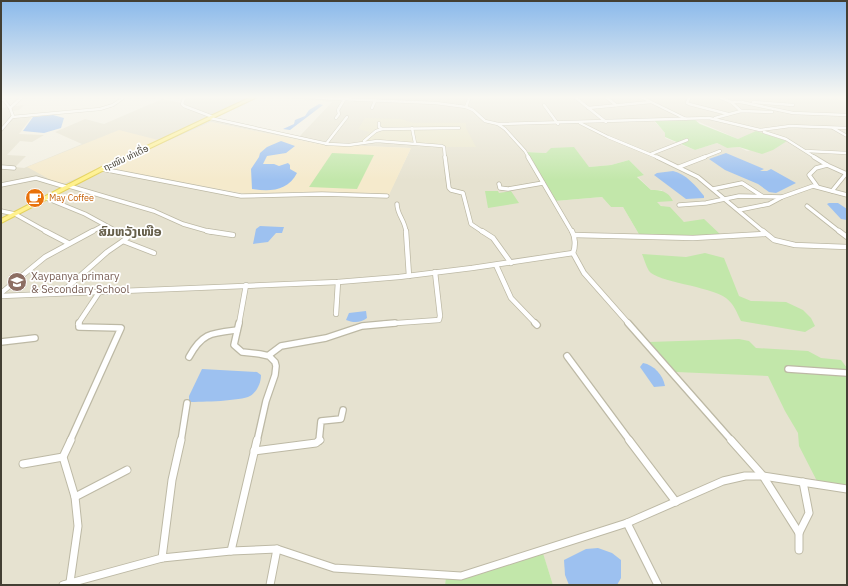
<svg xmlns="http://www.w3.org/2000/svg" width="848" height="586" viewBox="0 0 848 586" font-family="'IBM Plex Sans','Noto Sans Lao',sans-serif">
	<style>
		.residential { fill: #e6e2d0; fill-rule: evenodd }
		.commercial { fill: #f5eacc }
		.education { fill: #ebe7cc }
		.green { fill: #c2e7aa }
		.water { fill: #9dc1f0 }
		.lines { fill: none; stroke-linecap: round; stroke-linejoin: round }
		.minor-far4-casing { stroke: #bdb9a5; stroke-width: 3.5 }
		.minor-far3-casing { stroke: #bdb9a5; stroke-width: 5 }
		.minor-far2-casing { stroke: #bdb9a5; stroke-width: 6 }
		.minor-far1-casing { stroke: #bdb9a5; stroke-width: 8 }
		.minor-casing { stroke: #bdb9a5; stroke-width: 9 }
		.primary-casing { stroke: #e4d25e; stroke-width: 2 }
		.minor-far4 { stroke: #fff; stroke-width: 2.5 }
		.minor-far3 { stroke: #fff; stroke-width: 3.5 }
		.minor-far2 { stroke: #fff; stroke-width: 4.5 }
		.minor-far1 { stroke: #fff; stroke-width: 5.5 }
		.minor { stroke: #fff; stroke-width: 7 }
		.primary { fill: #fff18e; fill-rule: evenodd }
		.labels { text-anchor: middle; stroke-width: 3.5; stroke-linejoin: round; paint-order: stroke }
		.far-street-label { font-size: 9px; fill: #433f33; stroke: #fff }
		.far-food-label { font-size: 9px; fill: #c56008; stroke: #fff; text-anchor: start }
		.education-label { font-size: 11px; fill: #785e54; stroke: #fff; text-anchor: start }
		.quarter-label { font-size: 13px; font-weight: bold; fill: #665f4a; stroke: #fff }
	</style>
	<rect width="100%" height="100%" fill="#f2efe2"/>
	<path class="residential" d="M 184,98 L 258,98 L 213,119 L 299,137 L 332,102 L 292,98 L 813,98 L 847,100 L 847,585 L 553,585 L 542,551 L 461,576 L 446,576 L 445,585 L 1,585 L 1,108 L 24,105 L 19,110 L 11,111 L 13,117 L 34,114 L 19,134 L 44,135 L 32,142 L 20,141 L 7,155 L 26,156 L 15,167 L 24,168 L 82,144 L 55,132 L 85,119 L 104,124 L 162,99 L 182,103 ZM 654,121 L 697,121 L 738,139 L 744,137 L 787,141 L 747,151 L 739,147 L 727,148 L 717,143 L 695,150 L 665,138 L 665,133 ZM 211,122 L 318,144 L 411,148 L 388,196 L 242,196 L 104,168 L 162,141 L 166,142 ZM 526,152 L 546,153 L 589,167 L 611,165 L 629,160 L 644,175 L 637,176 L 651,190 L 662,190 L 656,202 L 684,222 L 640,236 L 623,207 L 611,207 L 602,197 L 555,201 Z"/>
	<path class="commercial" d="M 211,122 L 318,144 L 411,148 L 389,195 L 298,192 L 246,194 L 103,168 L 60,185 L 27,167 L 119,130 L 166,142 Z"/>
	<path class="education" d="M 365,118 L 401,119 L 413,123 L 466,123 L 466,128 L 476,147 L 444,147 L 372,141 L 358,143 L 370,132 L 358,129 Z"/>
	<g class="green">
		<path d="M 694,119 L 700,124 L 738,139 L 756,131 L 787,141 L 773,150 L 762,154 L 739,147 L 727,148 L 717,143 L 695,150 L 665,137 L 665,133 L 654,120 Z"/>
		<path d="M 574,147 L 589,167 L 611,165 L 629,160 L 644,175 L 637,177 L 651,190 C 661,190 668,191 673,201 L 657,202 L 661,206 L 670,207 L 684,222 L 704,219 L 723,237 L 640,236 L 623,207 L 611,207 L 602,197 L 555,201 L 526,152 L 546,153 L 551,148 Z"/>
		<path d="M 332,153 L 374,155 L 357,189 L 309,187 Z"/>
		<path d="M 485,191 L 498,191 L 499,193 L 511,191 L 519,203 L 488,208 Z"/>
		<path d="M 705,253 L 724,258 L 739,296 L 751,301 L 786,302 L 803,310 L 811,318 L 815,326 L 805,332 L 741,321 C 737,313 734,304 726,298 C 709,286 657,282 649,271 C 646,266 644,259 642,254 L 686,257 Z"/>
		<path d="M 739,339 L 749,341 L 756,348 L 808,351 L 821,358 L 841,360 L 847,368 L 847,489 L 819,485 L 799,446 L 798,433 L 785,411 L 768,376 L 676,372 L 649,342 Z"/>
		<path d="M 542,550 L 553,585 L 445,585 L 446,576 L 461,576 Z"/>
	</g>
	<g class="water">
		<path d="M 319,104 L 323,105 L 290,130 L 283,129 L 294,124 L 295,120 L 305,116 L 309,110 Z"/>
		<path d="M 53,115 L 64,118 L 61,128 L 44,133 L 23,131 L 33,117 Z"/>
		<path d="M 281,141 L 295,146 L 286,153 L 267,156 L 263,164 L 274,164 L 279,166 L 288,163 L 290,165 L 290,169 L 297,173 C 288,191 270,192 252,189 L 251,169 L 259,157 L 260,153 L 267,147 Z"/>
		<path d="M 726,153 L 764,169 L 760,171 L 767,171 L 771,169 L 796,183 L 776,193 L 769,192 L 758,184 L 725,170 L 709,159 Z"/>
		<path d="M 673,171 C 686,174 696,186 704,196 L 704,198 L 686,199 L 654,175 L 657,173 Z"/>
		<path d="M 829,203 L 838,203 L 847,209 L 847,220 L 841,219 L 827,204 Z"/>
		<path d="M 260,226 L 281,227 L 284,227 L 282,233 L 276,233 L 268,242 L 253,244 L 256,229 Z"/>
		<path d="M 366,311 L 367,318 C 361,323 353,323 346,320 L 349,313 Z"/>
		<path d="M 643,363 C 654,365 663,375 665,386 L 654,387 L 640,367 Z"/>
		<path d="M 202,369 L 257,372 L 261,375 C 261,383 257,392 250,396 C 241,401 201,402 189,402 L 189,396 Z"/>
		<path d="M 598,548 L 612,553 L 621,560 L 621,578 L 617,585 L 569,585 L 565,575 L 564,560 L 586,549 Z"/>
	</g>
	<g class="lines">
		<g class="minor-far4-casing">
			<g id="minor-far4">
				<path d="M 184,98 L 182,104 L 184,106 L 213,117"/>
				<path d="M 317,98 L 436,103 L 466,107 L 473,110 L 485,121 L 498,124 L 505,129 L 525,151 L 529,158"/>
				<path d="M 576,98 L 606,122"/>
				<path d="M 607,98 L 616,105"/>
				<path d="M 643,98 L 686,119"/>
				<path d="M 689,98 L 687,103 L 689,104 L 728,114"/>
				<path d="M 721,98 L 731,102 L 743,102"/>
				<path d="M 1,100 L 4,100 L 10,108 L 13,116 L 1,130"/>
				<path d="M 731,102 L 741,111"/>
				<path d="M 741,102 L 793,113 L 847,115"/>
				<path d="M 753,102 L 793,105"/>
				<path d="M 544,105 L 558,124"/>
				<path d="M 466,107 L 469,99"/>
				<path d="M 10,108 L 21,98"/>
				<path d="M 372,108 L 375,101"/>
				<path d="M 588,108 L 651,102"/>
				<path d="M 12,117 L 100,109 L 113,105 L 123,98"/>
				<path d="M 210,118 L 328,144 L 349,145 L 377,141 L 442,146 L 444,147 L 445,158"/>
				<path d="M 336,118 L 339,114 L 338,110 L 344,100"/>
				<path d="M 715,118 L 741,111 L 772,112"/>
				<path d="M 379,123 L 379,127 L 382,129"/>
				<path d="M 580,123 L 608,137 L 659,158"/>
				<path d="M 498,124 L 709,118 L 760,130 L 790,126 L 847,128"/>
				<path d="M 412,128 L 415,143"/>
				<path d="M 833,128 L 847,136"/>
				<path d="M 764,132 L 786,139 L 816,158"/>
				<path d="M 364,141 L 376,131 L 382,129 L 459,128"/>
				<path d="M 326,144 L 347,117"/>
				<path d="M 806,151 L 847,153"/>
				<path d="M 651,154 L 687,140"/>
				<path d="M 702,158 L 720,151"/>
			</g>
		</g>
		<g class="minor-far3-casing">
			<g id="minor-far3">
				<path d="M 445,157 L 449,188 L 451,190 L 463,193 L 471,224 L 483,232"/>
				<path d="M 528,157 L 572,232"/>
				<path d="M 657,157 L 698,177 L 764,232"/>
				<path d="M 814,157 L 827,165 L 847,174"/>
				<path d="M 1,167 L 14,168"/>
				<path d="M 679,167 L 705,157"/>
				<path d="M 102,169 L 241,196 L 322,194 L 387,196"/>
				<path d="M 499,184 L 500,188 L 508,189 L 543,183"/>
				<path d="M 1,185 L 36,178 L 66,187"/>
				<path d="M 69,186 L 154,211 L 183,224 L 211,232"/>
				<path d="M 817,186 L 809,175 L 816,168 L 827,165"/>
				<path d="M 713,189 L 742,183 L 762,196"/>
				<path d="M 832,191 L 845,175"/>
				<path d="M 46,198 L 85,214 L 118,232"/>
				<path d="M 397,204 C 397,215 405,220 406,232"/>
				<path d="M 679,205 L 706,203 L 739,196 L 782,197"/>
				<path d="M 807,206 L 840,232"/>
				<path d="M 739,210 L 769,204 L 782,197 L 813,186 L 847,195"/>
				<path d="M 1,211 L 15,214 L 47,232"/>
				<path d="M 91,232 L 104,225"/>
			</g>
		</g>
		<g class="minor-far2-casing">
			<g id="minor-far2">
				<path d="M 45,231 L 68,243"/>
				<path d="M 116,231 L 128,237 L 123,241 L 154,253"/>
				<path d="M 207,231 L 233,235"/>
				<path d="M 406,231 L 409,276"/>
				<path d="M 482,231 L 493,238 L 511,263"/>
				<path d="M 572,231 C 575,237 576,246 573,253 L 584,273 L 629,324"/>
				<path d="M 763,231 L 774,240 L 795,245 L 847,247"/>
				<path d="M 839,231 L 847,237"/>
				<path d="M 574,235 L 693,238 L 765,234"/>
				<path d="M 496,265 L 511,298 L 536,324"/>
				<path d="M 62,292 L 107,252 L 123,241"/>
				<path d="M 1,293 L 45,257 L 93,231"/>
				<path d="M 1,296 L 338,282 L 399,277 L 472,268 L 573,253"/>
				<path d="M 336,314 L 338,282"/>
				<path d="M 78,324 L 100,291"/>
				<path d="M 239,324 L 246,285"/>
				<path d="M 383,324 L 439,320 L 440,316 L 435,272"/>
			</g>
		</g>
		<g class="minor-far1-casing">
			<g id="minor-far1">
				<path d="M 239,323 L 234,345 L 242,352 L 260,354 L 269,356 L 275,362 L 276,366 L 275,375 L 266,401 L 257,441"/>
				<path d="M 535,323 L 537,325"/>
				<path d="M 628,323 L 732,441"/>
				<path d="M 1,342 L 35,338"/>
				<path d="M 269,355 L 281,346 L 326,338 L 362,326 L 395,323"/>
				<path d="M 567,356 L 630,441"/>
				<path d="M 189,357 C 202,333 211,333 237,330"/>
				<path d="M 788,369 L 847,373"/>
				<path d="M 70,441 L 121,328 L 79,327 L 79,323"/>
				<path d="M 181,441 L 187,403"/>
				<path d="M 319,441 L 321,421 L 341,419 L 343,410"/>
			</g>
		</g>
		<g class="minor-casing">
			<g id="minor">
				<path d="M 629,440 L 676,502"/>
				<path d="M 731,440 L 763,476 L 799,533 L 799,550"/>
				<path d="M 254,451 L 316,443 L 320,440"/>
				<path d="M 23,464 L 63,457"/>
				<path d="M 75,497 L 127,470"/>
				<path d="M 627,523 L 658,585"/>
				<path d="M 799,533 L 809,513 L 803,482"/>
				<path d="M 231,551 L 257,440"/>
				<path d="M 162,558 L 172,480 L 181,440"/>
				<path d="M 70,582 L 78,526 L 75,497 L 63,457 L 71,440"/>
				<path d="M 63,585 L 162,558 L 231,551 L 277,549 L 334,568 L 461,576 L 627,523 L 723,481 L 745,476 L 763,476 L 847,489"/>
				<path d="M 270,585 L 277,549"/>
			</g>
		</g>
		<g class="primary-casing">
			<path id="primary" d="M 249,98 L 255,98 L 104,170 L 1,223 L 1,219 L 100,168 Z"/>
		</g>
		<use href="#minor-far4" class="minor-far4"/>
		<use href="#minor-far3" class="minor-far3"/>
		<use href="#minor-far2" class="minor-far2"/>
		<use href="#minor-far1" class="minor-far1"/>
		<use href="#minor" class="minor"/>
		<use href="#primary" class="primary"/>
	</g>
	<linearGradient id="sky" x2="0" y2="1"><stop stop-color="#8ab9eb"/><stop offset="0.54" stop-color="#f9f8f2"/><stop offset="1" stop-color="#f9f8f2" stop-opacity="0"/></linearGradient>
	<rect width="848" height="180" fill="url(#sky)"/>
	<defs>
		<g id="cafe-disc" transform="scale(1)"><circle r="9.5" fill="#e8710a" stroke="#fff"/><path d="M-5.5-4.5H6V0H3Q3 3.5 0 3.5H-2.5Q-5.5 3.5-5.5 0ZM3-3.2v2h1.7v-2ZM-6 4.5H4V6H-6Z" fill="#fff"/></g>
		<g id="school-disc" transform="scale(1)"><circle r="9.5" fill="#8d6e63" stroke="#fff"/><path d="M0-5L7-2L0 1L-7-2ZM-4 1L0 2.5L4 1V4Q0 6-4 4Z" fill="#fff"/></g>
	</defs>
	<g fill-rule="evenodd">
		<use href="#cafe-disc" x="35" y="198"/>
		<use href="#school-disc" x="17" y="282"/>
	</g>
	<g class="labels">
		<g class="far-street-label">
			<text transform="translate(126 158) rotate(-25)" y="3">ຖະໝົນ ທ່າເດື່ອ</text>
		</g>
		<g class="far-food-label">
			<text x="49" y="201">May Coffee</text>
		</g>
		<g class="education-label">
			<text x="31" y="280">Xaypanya primary<tspan x="31" dy="13">&amp; Secondary School</tspan></text>
		</g>
		<g class="quarter-label">
			<text x="130" y="236">ສົມຫວັງເໜືອ</text>
		</g>
	</g>
	<rect width="848" height="586" fill="none" stroke="#433f33" stroke-width="4"/>
</svg>
